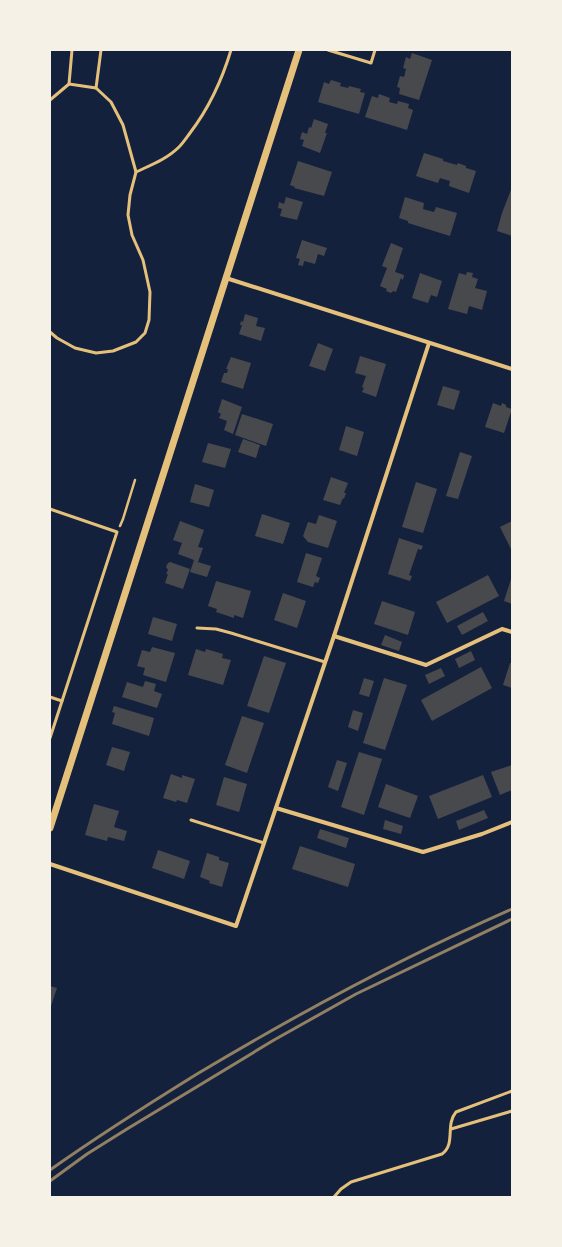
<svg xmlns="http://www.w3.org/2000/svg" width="562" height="1247" viewBox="0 0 562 1247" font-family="Quicksand,sans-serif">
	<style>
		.building { fill: #48494c }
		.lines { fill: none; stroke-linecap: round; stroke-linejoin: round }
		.path { stroke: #e5c07b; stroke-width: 2.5 }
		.service { stroke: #e5c07b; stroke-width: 3 }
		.minor { stroke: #e5c07b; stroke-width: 4 }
		.tertiary { stroke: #e5c07b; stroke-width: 7 }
		.rail { stroke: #918062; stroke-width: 3 }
	</style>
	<rect width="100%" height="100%" fill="#14213d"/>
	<g class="building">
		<path d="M 412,53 L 432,60 L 419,100 L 399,94 L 400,88 L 397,87 L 400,76 L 404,77 L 406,69 L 403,68 L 406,57 L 410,59 Z"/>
		<path d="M 331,80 L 341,83 L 340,86 L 348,88 L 349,86 L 361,89 L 360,92 L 365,93 L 359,114 L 318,102 L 324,82 L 329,84 Z"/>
		<path d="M 379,94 L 390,98 L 389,102 L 397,104 L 398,101 L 409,104 L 408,108 L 413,110 L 407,130 L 365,117 L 372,96 L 378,98 Z"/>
		<path d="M 314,119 L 328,124 L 325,133 L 327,133 L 320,153 L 302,146 L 304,140 L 300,139 L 302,132 L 307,134 L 309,127 L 311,128 Z"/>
		<path d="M 424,153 L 443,159 L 443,161 L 457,165 L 458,163 L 466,166 L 466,168 L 476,171 L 469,193 L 449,186 L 450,181 L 440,178 L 438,183 L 416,176 Z"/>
		<path d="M 298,161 L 332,172 L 324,196 L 294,188 L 295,187 L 290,185 Z"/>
		<path d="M 512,187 L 512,236 L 497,231 L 502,213 Z"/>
		<path d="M 286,197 L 303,202 L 297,220 L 280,216 L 282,209 L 278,208 L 279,202 L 284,204 Z"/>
		<path d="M 405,197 L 424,203 L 423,209 L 434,212 L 436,207 L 457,213 L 450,236 L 408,223 L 408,221 L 399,218 Z"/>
		<path d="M 302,240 L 327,248 L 324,256 L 318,254 L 315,264 L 304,261 L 303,266 L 298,265 L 300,259 L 296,258 Z"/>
		<path d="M 391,243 L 403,248 L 395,272 L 404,275 L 403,280 L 401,278 L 396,292 L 393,291 L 391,293 L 386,291 L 387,289 L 380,286 L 387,268 L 382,266 Z"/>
		<path d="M 467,272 L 473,273 L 472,277 L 478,279 L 475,288 L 487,291 L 482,310 L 469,306 L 467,314 L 448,309 L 459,273 L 466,275 Z"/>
		<path d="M 420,273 L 442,281 L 437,297 L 431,295 L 428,303 L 412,298 Z"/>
		<path d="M 245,314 L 258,318 L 256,326 L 265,328 L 261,341 L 239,334 L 242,325 L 240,325 L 241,321 L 243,322 Z"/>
		<path d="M 318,343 L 333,349 L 325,371 L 309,366 Z"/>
		<path d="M 360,356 L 386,364 L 376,397 L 362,392 L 364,388 L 362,387 L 366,376 L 355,373 Z"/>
		<path d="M 231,357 L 251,363 L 243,389 L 221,382 L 224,373 L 227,373 L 228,369 L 226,369 Z"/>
		<path d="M 443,386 L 460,391 L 454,410 L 437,405 Z"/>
		<path d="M 222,399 L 242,407 L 233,434 L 224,430 L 227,421 L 219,418 L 221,414 L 218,412 Z"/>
		<path d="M 493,403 L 501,406 L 502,403 L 506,405 L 506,407 L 512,409 L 504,433 L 485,427 Z"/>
		<path d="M 242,414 L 273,424 L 266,446 L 235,435 Z"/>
		<path d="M 346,426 L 364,432 L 357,456 L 339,450 Z"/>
		<path d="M 243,439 L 260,445 L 256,458 L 238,452 Z"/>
		<path d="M 208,443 L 231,449 L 225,468 L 202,462 Z"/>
		<path d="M 460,452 L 472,456 L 458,499 L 446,496 Z"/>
		<path d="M 331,477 L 348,483 L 344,493 L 346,493 L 344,499 L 343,498 L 340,505 L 323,500 Z"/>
		<path d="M 416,482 L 437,489 L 423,533 L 402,527 Z"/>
		<path d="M 195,484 L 214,490 L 209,507 L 190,502 Z"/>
		<path d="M 262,514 L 290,523 L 283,544 L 255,536 Z"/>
		<path d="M 319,515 L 337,521 L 328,548 L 308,542 L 303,536 L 308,522 L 316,524 Z"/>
		<path d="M 180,521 L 204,530 L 198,547 L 203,548 L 198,562 L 211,566 L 207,577 L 190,572 L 194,560 L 178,554 L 182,543 L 173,540 Z"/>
		<path d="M 512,521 L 512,551 L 500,527 Z"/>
		<path d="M 399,538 L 423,546 L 421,550 L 418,549 L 409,575 L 412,576 L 410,581 L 388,574 Z"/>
		<path d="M 306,553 L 322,558 L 316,576 L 320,578 L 318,583 L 315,582 L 313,587 L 297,582 Z"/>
		<path d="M 170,562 L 190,569 L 183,589 L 165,583 L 168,574 L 166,574 L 168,570 L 166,567 L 168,563 Z"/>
		<path d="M 488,575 L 499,596 L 447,623 L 436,602 Z"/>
		<path d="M 512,576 L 512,604 L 504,601 Z"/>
		<path d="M 216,581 L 251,591 L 243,618 L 234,615 L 234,618 L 216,612 L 217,609 L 208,606 Z"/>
		<path d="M 283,593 L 306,601 L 297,628 L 274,620 Z"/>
		<path d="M 382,601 L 415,612 L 408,635 L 374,624 Z"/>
		<path d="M 483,612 L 488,621 L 462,635 L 457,626 Z"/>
		<path d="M 153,617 L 177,624 L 172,641 L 148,634 Z"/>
		<path d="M 385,635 L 402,642 L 399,651 L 381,645 Z"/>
		<path d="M 152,647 L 175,653 L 166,682 L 143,675 L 145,668 L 137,666 L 142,650 L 150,652 Z"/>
		<path d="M 196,649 L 205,652 L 206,649 L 223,654 L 222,658 L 231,660 L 223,685 L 188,675 Z"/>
		<path d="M 471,651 L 475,660 L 459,668 L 455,659 Z"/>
		<path d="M 264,656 L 286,663 L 269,713 L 247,706 Z"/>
		<path d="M 510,663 L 512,663 L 512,688 L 503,685 Z"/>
		<path d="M 481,667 L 492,688 L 432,721 L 421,700 Z"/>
		<path d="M 441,668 L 445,676 L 429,684 L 425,675 Z"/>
		<path d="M 364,678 L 374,681 L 369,697 L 359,694 Z"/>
		<path d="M 384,678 L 407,685 L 385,750 L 363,743 Z"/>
		<path d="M 145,681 L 156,684 L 154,691 L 162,694 L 157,708 L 122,697 L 127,682 L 143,687 Z"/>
		<path d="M 114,706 L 154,718 L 149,736 L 112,724 L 115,713 L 112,712 Z"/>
		<path d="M 353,710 L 363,713 L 358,731 L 348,727 Z"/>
		<path d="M 242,716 L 264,723 L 247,773 L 225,765 Z"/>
		<path d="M 112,747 L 130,752 L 124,771 L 106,765 Z"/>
		<path d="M 359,752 L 382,759 L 364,815 L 341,807 Z"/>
		<path d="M 337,760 L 347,763 L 338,791 L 328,787 Z"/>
		<path d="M 512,765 L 512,790 L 500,795 L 491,772 Z"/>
		<path d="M 171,774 L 182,778 L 182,775 L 195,779 L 187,803 L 177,800 L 176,802 L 163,798 Z"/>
		<path d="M 483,775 L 492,797 L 438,819 L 429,796 Z"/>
		<path d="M 224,777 L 247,784 L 239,812 L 216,805 Z"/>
		<path d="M 386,784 L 418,796 L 410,818 L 378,807 Z"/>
		<path d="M 94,804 L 119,811 L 114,827 L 127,831 L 124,841 L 108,837 L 107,841 L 85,835 Z"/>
		<path d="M 484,810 L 488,818 L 459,830 L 456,821 Z"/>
		<path d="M 385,820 L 403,826 L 401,834 L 383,829 Z"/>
		<path d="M 320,829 L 349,838 L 346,848 L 317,838 Z"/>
		<path d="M 300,846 L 355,864 L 348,887 L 292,869 Z"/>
		<path d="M 158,850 L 190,861 L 184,879 L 152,868 Z"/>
		<path d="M 207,853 L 219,857 L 219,860 L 229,863 L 222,887 L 209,883 L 210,881 L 200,877 Z"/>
		<path d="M 50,986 L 57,988 L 50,1009 Z"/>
	</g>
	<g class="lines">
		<path class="path" d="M 120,526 L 123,519 L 135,480"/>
		<g class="service">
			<path d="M 328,50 L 371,63 L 375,50"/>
			<path d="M 96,88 L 101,50"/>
			<path d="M 50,100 L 69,84 L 72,50"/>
			<path d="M 136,172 C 151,165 167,159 179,147 C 183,143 187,137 190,133 C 209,108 222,80 231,50"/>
			<path d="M 50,332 L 57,338 L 75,348 L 96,353 L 113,351 L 136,342 L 145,333 L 149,320 L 150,292 L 143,260 L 132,235 L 128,215 L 130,195 L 136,172 L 123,125 L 111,102 L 96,88 L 69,84"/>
			<path d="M 50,509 L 117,532 L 50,738"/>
			<path d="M 197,628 L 216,629 L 231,633 L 325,662"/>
			<path d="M 50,697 L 62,701"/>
			<path d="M 191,820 L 264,843"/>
			<path d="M 451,1129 L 512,1111"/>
			<path d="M 334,1197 L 341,1189 L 351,1182 L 442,1154 C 456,1144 445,1125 456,1112 L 512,1091"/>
		</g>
		<g class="minor">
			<path d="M 226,278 L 512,369"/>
			<path d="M 334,636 L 426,665 L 502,629 L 512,632"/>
			<path d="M 276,808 L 423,852 L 482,834 L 512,822"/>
			<path d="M 50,864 L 236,926 L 334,636 L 429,343"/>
		</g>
		<path class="tertiary" d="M 50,828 L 299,50"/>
		<g class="rail">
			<path d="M 50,1170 C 98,1136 147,1105 197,1074 C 299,1013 403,957 512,909"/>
			<path d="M 50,1181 L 87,1154 L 127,1129 L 274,1040 L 356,994 L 512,919"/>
		</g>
	</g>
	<rect width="562" height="1247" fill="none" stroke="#f6f1e7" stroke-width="102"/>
</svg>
